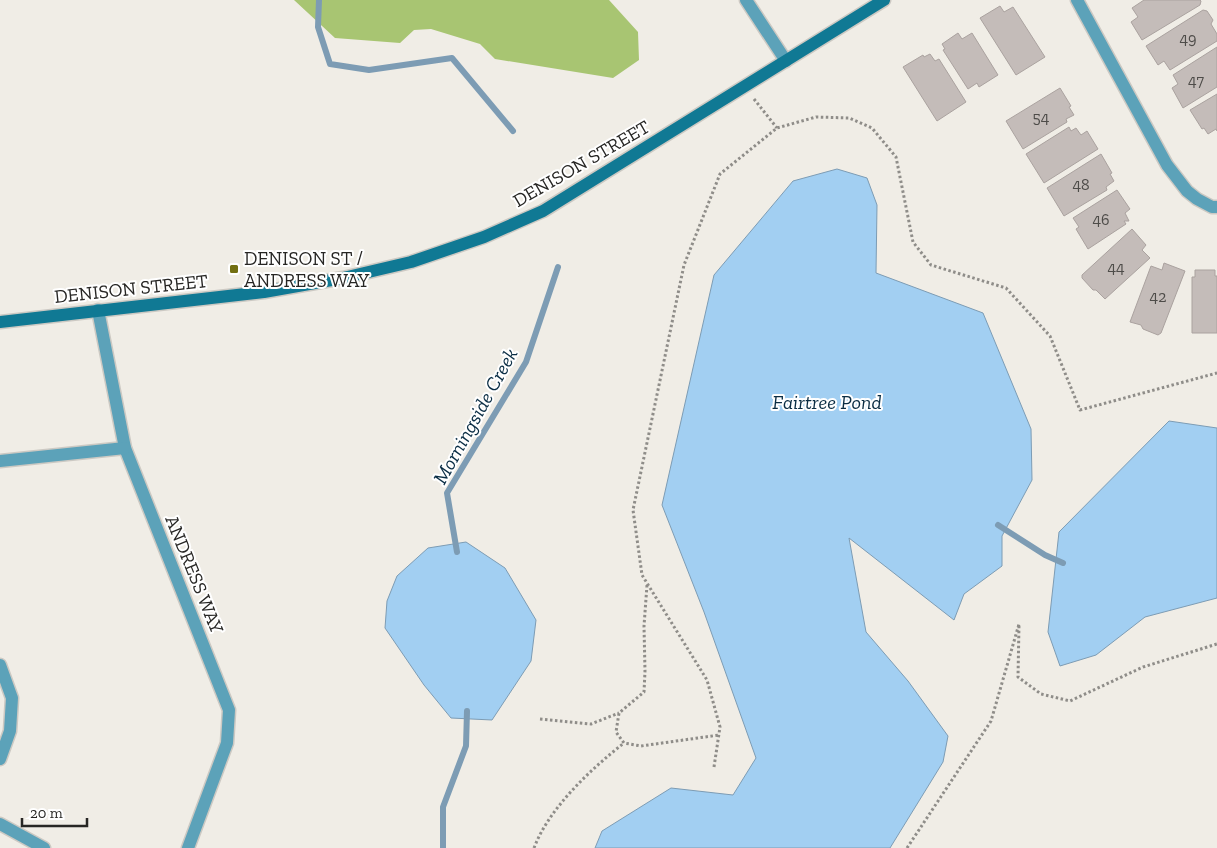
<svg xmlns="http://www.w3.org/2000/svg" width="1217" height="848" viewBox="0 0 1217 848" font-family="'Zilla Slab',serif">
	<style>
		.forest { fill: #a8c572 }
		.water { fill: #a2cff2; stroke: #7d9cb4 }
		.lines { fill: none; stroke-linecap: round; stroke-linejoin: round }
		.stream { stroke: #7d9cb4; stroke-width: 6 }
		.building { fill: #c4bcb9; stroke: #aaa29f }
		.street-casing { stroke: #ccc9c3; stroke-width: 15 }
		.secondary-casing { stroke: #ccc9c3; stroke-width: 15 }
		.path { stroke: #8f8d89; stroke-width: 3; stroke-dasharray: 2.5 2.5; stroke-linecap: butt }
		.street { stroke: #5ca2b9; stroke-width: 12 }
		.secondary { stroke: #107994; stroke-width: 12 }
		.poi-dot { fill: #726f11; stroke: #fff; stroke-width: 2 }
		.labels { text-anchor: middle; stroke-width: 4; stroke-linejoin: round; paint-order: stroke }
		.number-label { font-size: 16px; fill: #4e4c49 }
		.street-label { font-size: 19px; fill: #272624; stroke: #fff }
		.poi-label { font-size: 19px; fill: #272624; stroke: #fff; text-anchor: start }
		.water-label { font-size: 20px; font-style: italic; fill: #0a2d44; stroke: #fff }
	</style>
	<rect width="100%" height="100%" fill="#f0ede6"/>
	<path class="forest" d="M 294,0 L 609,0 L 638,32 L 639,60 L 613,78 L 495,59 L 480,44 L 431,29 L 414,30 L 400,43 L 335,38 Z"/>
	<g class="water">
		<path d="M 837,169 L 867,178 L 877,205 L 876,273 L 983,313 L 1031,429 L 1032,480 L 1002,536 L 1002,566 L 964,594 L 954,620 L 849,538 L 866,632 L 908,681 L 948,736 L 943,762 L 890,848 L 595,848 L 602,831 L 671,788 L 733,795 L 756,758 L 704,612 L 662,505 L 714,275 L 793,181 Z"/>
		<path d="M 1169,421 L 1217,428 L 1217,598 L 1145,617 L 1096,655 L 1060,666 L 1048,632 L 1059,532 Z"/>
		<path d="M 466,542 L 505,568 L 536,620 L 531,661 L 492,720 L 451,718 L 424,685 L 385,628 L 387,601 L 397,576 L 428,548 Z"/>
	</g>
	<g class="lines">
		<g class="stream">
			<path d="M 319,0 L 318,27 L 330,64 L 369,70 L 452,58 L 513,131"/>
			<path d="M 998,525 L 1045,555 L 1063,563"/>
			<path d="M 457,552 L 447,493 L 526,362 L 558,267"/>
			<path d="M 443,848 L 443,807 L 466,746 L 467,711"/>
		</g>
	</g>
	<g class="building">
		<path d="M 1144,0 L 1200,0 L 1201,1 L 1200,5 L 1142,40 L 1131,22 L 1138,17 L 1132,8 Z"/>
		<path d="M 1000,6 L 1004,12 L 1013,7 L 1045,57 L 1016,75 L 980,18 Z"/>
		<path d="M 1203,10 L 1207,11 L 1213,20 L 1211,24 L 1217,34 L 1217,41 L 1170,70 L 1164,61 L 1158,65 L 1146,46 Z"/>
		<path d="M 958,33 L 962,39 L 972,33 L 998,75 L 979,87 L 977,83 L 968,89 L 943,50 L 945,49 L 942,44 Z"/>
		<path d="M 1217,47 L 1217,87 L 1183,108 L 1172,88 L 1178,84 L 1173,75 Z"/>
		<path d="M 930,54 L 935,61 L 939,59 L 966,102 L 937,121 L 903,67 L 923,55 L 924,57 Z"/>
		<path d="M 1060,88 L 1071,106 L 1069,107 L 1074,115 L 1066,119 L 1067,122 L 1023,149 L 1006,121 Z"/>
		<path d="M 1217,94 L 1217,131 L 1216,129 L 1208,134 L 1204,128 L 1202,129 L 1190,110 Z"/>
		<path d="M 1069,127 L 1071,131 L 1076,128 L 1081,135 L 1087,131 L 1098,149 L 1044,183 L 1026,154 Z"/>
		<path d="M 1101,154 L 1112,173 L 1110,174 L 1114,181 L 1106,187 L 1107,190 L 1064,216 L 1047,188 Z"/>
		<path d="M 1117,190 L 1130,209 L 1125,213 L 1129,221 L 1124,221 L 1126,224 L 1088,249 L 1076,229 L 1079,227 L 1073,218 Z"/>
		<path d="M 1132,229 L 1146,245 L 1142,250 L 1150,258 L 1105,299 L 1096,290 L 1093,290 L 1082,278 L 1082,275 Z"/>
		<path d="M 1164,263 L 1185,271 L 1161,333 L 1158,335 L 1143,329 L 1141,325 L 1130,322 L 1151,266 L 1162,270 Z"/>
		<path d="M 1195,270 L 1215,270 L 1215,276 L 1217,276 L 1217,333 L 1192,333 L 1192,277 L 1195,277 Z"/>
	</g>
	<g class="lines">
		<g class="street-casing">
			<g id="street">
				<path d="M 746,0 L 786,61"/>
				<path d="M 1077,0 L 1167,165 L 1187,191 L 1197,199 L 1212,207 L 1217,207"/>
				<path d="M 98,310 L 125,448 L 229,710 L 227,743 L 188,848"/>
				<path d="M 0,461 L 125,448"/>
				<path d="M 0,665 L 12,698 L 10,731 L 0,759"/>
				<path d="M 0,824 L 44,848"/>
			</g>
		</g>
		<g class="secondary-casing">
			<path id="secondary" d="M 0,322 L 264,292 L 343,278 L 411,262 L 484,237 L 543,211 L 884,0"/>
		</g>
		<g class="path">
			<path d="M 754,99 L 777,128"/>
			<path d="M 647,585 L 644,626 L 645,671 L 644,692 L 619,713 L 616,732 L 624,743 L 641,746 L 719,735"/>
			<path d="M 540,719 L 591,724 L 619,713"/>
			<path d="M 714,767 L 720,727 L 707,680 L 642,575 L 633,510 L 684,265 L 720,174 L 777,128 L 816,117 L 849,118 L 872,128 L 896,157 L 913,242 L 931,265 L 1006,288 L 1050,336 L 1080,410 L 1217,373"/>
			<path d="M 534,848 C 549,808 591,769 624,743"/>
			<path d="M 907,848 L 991,721 L 1019,624 L 1018,677 L 1041,694 L 1070,701 L 1143,667 L 1217,644"/>
		</g>
		<use href="#street" class="street"/>
		<use href="#secondary" class="secondary"/>
	</g>
	<rect class="poi-dot" x="229" y="264" width="10" height="10" rx="2.5"/>
	<g class="labels">
		<g class="number-label">
			<text x="1188" y="44">49</text>
			<text x="1196" y="86">47</text>
			<text x="1041" y="123">54</text>
			<text x="1081" y="190">48</text>
			<text x="1101" y="225">46</text>
			<text x="1116" y="273">44</text>
			<text x="1158" y="302">42</text>
		</g>
		<g class="street-label">
			<text transform="translate(581 163) rotate(-30)" y="7">DENISON STREET</text>
			<text transform="translate(131 288) rotate(-6)" y="7">DENISON STREET</text>
			<text transform="translate(195 574) rotate(68)" y="7">ANDRESS WAY</text>
		</g>
		<g class="poi-label">
			<text x="244" y="265">DENISON ST /<tspan x="244" dy="22">ANDRESS WAY</tspan></text>
		</g>
		<g class="water-label">
			<text x="827" y="409">Fairtree Pond</text>
			<text transform="translate(475 416) rotate(-61)" y="7">Morningside Creek</text>
		</g>
	</g>
	<path d="M22 818v8h65v-8" fill="none" stroke="#272624" stroke-width="2.5"/>
	<text x="30" y="818" font-size="15" fill="#272624" stroke="#ffffff" stroke-width="4" paint-order="stroke">20 m</text>
</svg>
